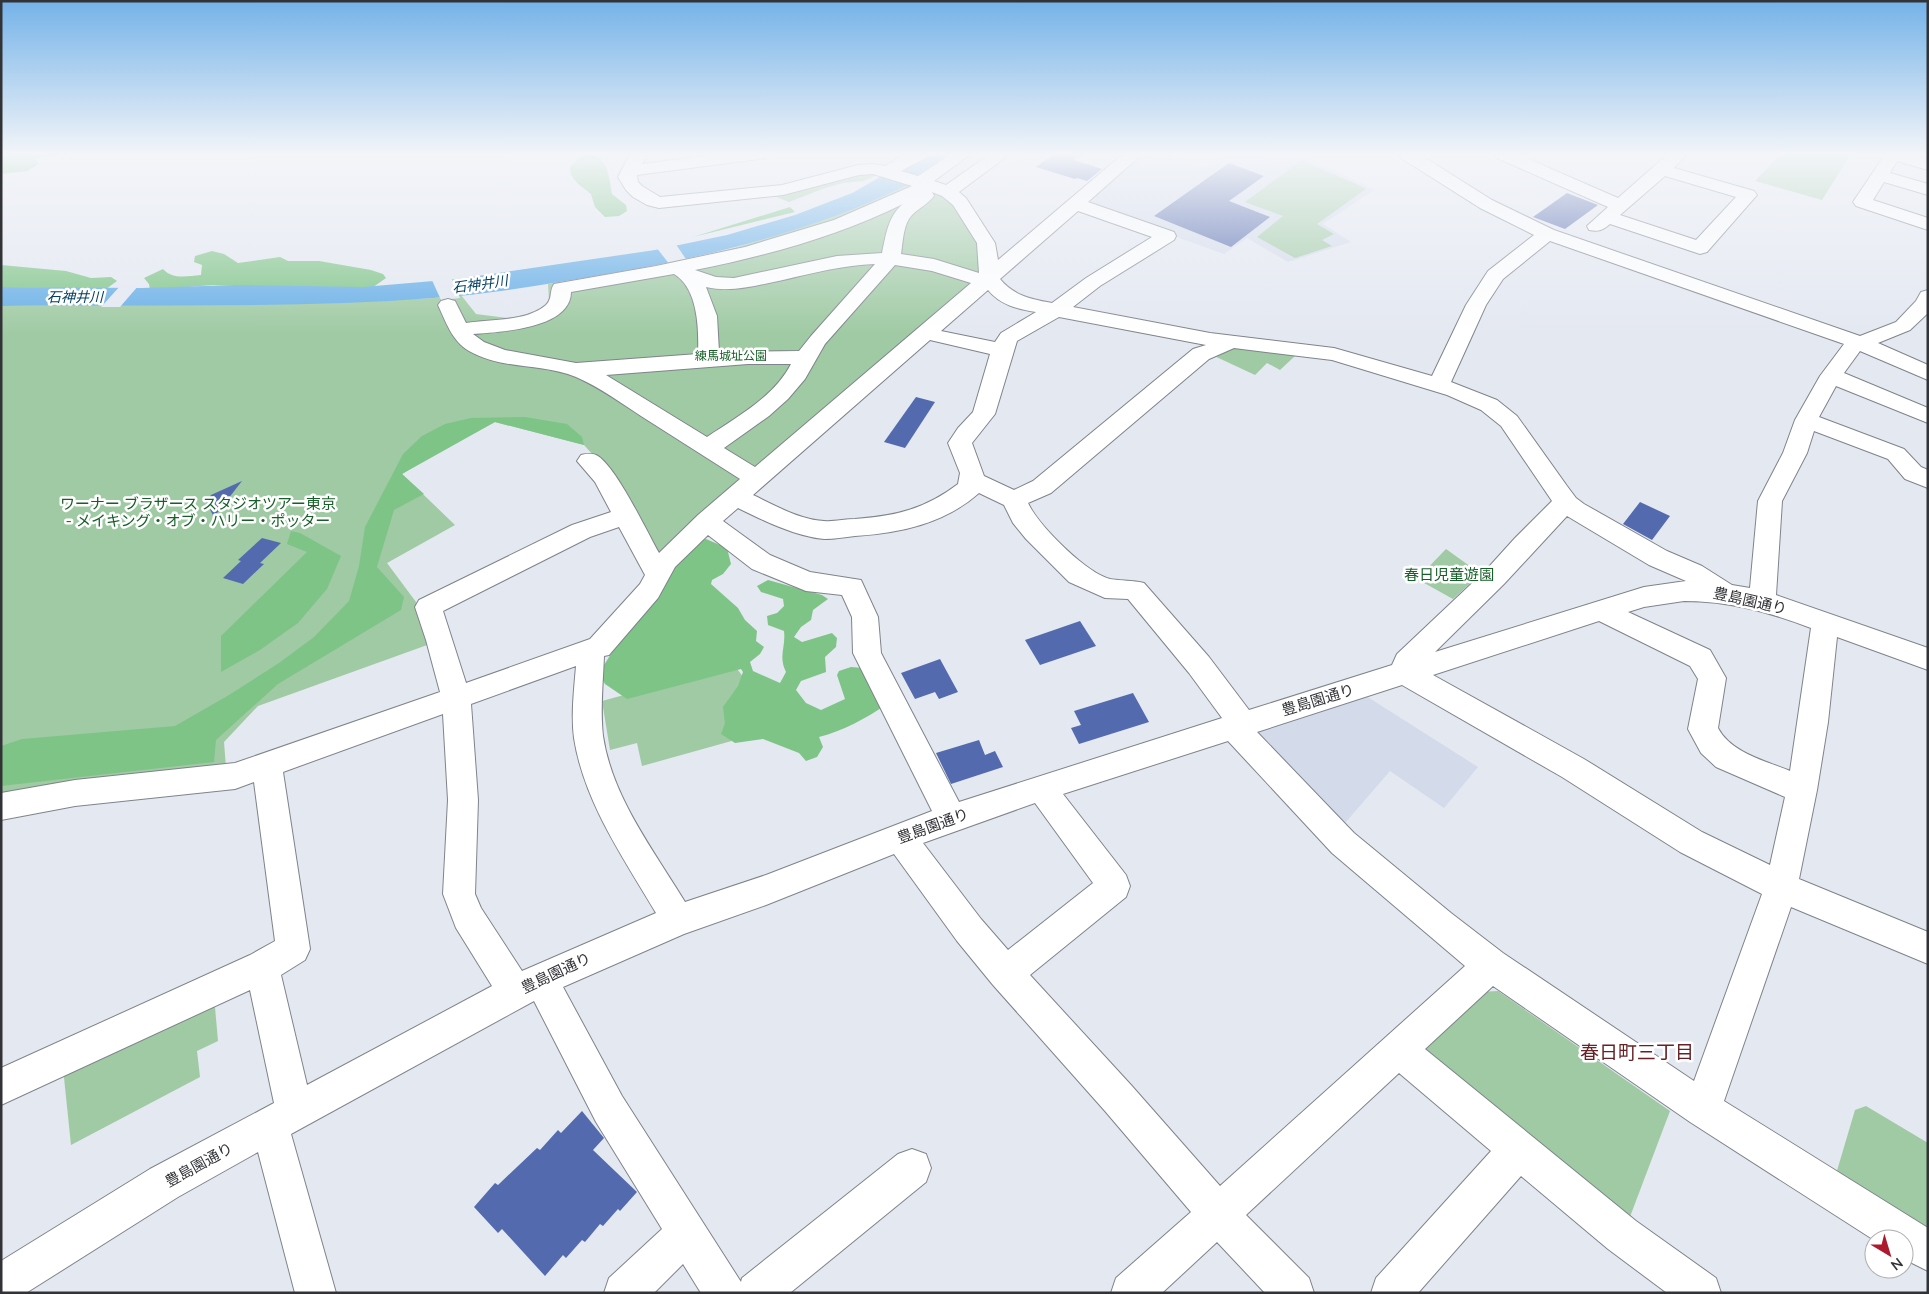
<svg xmlns="http://www.w3.org/2000/svg" width="1929" height="1294" viewBox="0 0 1929 1294" font-family="Mulish,'Noto Sans JP',sans-serif">
	<style>
		.built { fill: #d3daea }
		.green { fill: #9fcaa3 }
		.forest { fill: #7fc487 }
		.water { fill: #66aee7 }
		.pier { fill: #e4e8f1 }
		.lines { fill: none; stroke-linecap: round; stroke-linejoin: round }
		.river { fill: #66aee7; fill-rule: evenodd }
		.building { fill: #536aae }
		.minor-casing { stroke: #7f838b; stroke-width: 2 }
		.minor { fill: #fff; fill-rule: evenodd }
		.labels { text-anchor: middle; stroke-width: 5; stroke-linejoin: round; paint-order: stroke }
		.far-park-label { font-size: 12px; fill: #165f27; stroke: #fff }
		.far-water-label { font-size: 14px; font-style: italic; fill: #033e63; stroke: #fff }
		.park-label { font-size: 15px; fill: #165f27; stroke: #fff }
		.street-label { font-size: 15px; fill: #323337; stroke: #fff }
		.near-neighbourhood-label { font-size: 19px; fill: #682225; stroke: #fff }
	</style>
	<rect width="100%" height="100%" fill="#e4e8f1"/>
	<g class="built">
		<path d="M 1142,154 L 1161,159 L 1167,155 L 1206,167 L 1223,154 L 1301,154 L 1374,190 L 1323,224 L 1351,242 L 1288,262 L 1247,238 L 1224,254 L 1086,204 Z"/>
		<path d="M 1366,696 L 1478,767 L 1444,808 L 1390,771 L 1345,823 L 1334,821 L 1255,738 L 1257,731 Z"/>
	</g>
	<g class="green">
		<path d="M 1781,154 L 1851,154 L 1822,200 L 1755,181 Z"/>
		<path d="M 1302,160 C 1323,171 1345,178 1366,189 L 1317,224 L 1334,234 L 1322,240 L 1332,246 L 1295,258 L 1257,237 L 1283,216 L 1245,202 Z"/>
		<path d="M 846,174 L 880,174 L 863,181 L 843,183 L 825,188 L 789,202 L 774,196 Z"/>
		<path d="M 910,184 L 942,195 L 957,207 L 981,247 L 983,274 L 659,559 L 604,467 L 584,445 L 495,422 L 425,459 L 402,474 L 455,525 L 387,563 L 416,602 L 430,644 L 258,706 L 224,742 L 226,768 L 1,796 L 1,306 L 123,304 L 232,305 L 436,298 L 461,295 L 476,314 L 507,318 L 536,313 L 549,301 L 548,284 C 596,276 644,270 691,259 C 766,240 840,218 910,184 Z"/>
		<path d="M 1229,347 L 1296,355 L 1280,370 L 1267,363 L 1255,375 L 1210,354 Z"/>
		<path d="M 1446,549 L 1478,572 L 1477,577 L 1453,599 L 1417,579 Z"/>
		<path d="M 734,665 L 764,704 L 753,735 L 642,766 L 637,743 L 610,750 L 602,701 Z"/>
		<path d="M 1498,991 L 1670,1111 L 1628,1222 L 1422,1047 L 1479,992 Z"/>
		<path d="M 214,996 L 218,1041 L 197,1051 L 200,1077 L 71,1145 L 63,1068 Z"/>
		<path d="M 1866,1106 L 1928,1143 L 1928,1231 L 1836,1174 L 1855,1110 Z"/>
	</g>
	<g class="forest">
		<path d="M 11,154 L 76,154 L 41,157 L 36,160 L 39,164 L 27,171 L 1,174 L 1,156 Z"/>
		<path d="M 585,154 C 608,154 609,176 612,194 L 626,205 L 627,211 L 619,216 L 605,217 L 595,207 L 591,194 L 577,183 L 571,175 L 570,166 Z"/>
		<path d="M 790,207 L 795,212 L 693,237 Z"/>
		<path d="M 212,251 L 224,254 L 238,263 L 280,257 L 288,261 L 319,261 L 371,270 L 383,274 L 386,278 L 369,290 L 213,285 L 150,290 L 149,284 L 144,278 L 163,269 C 173,280 187,276 201,275 L 202,265 L 194,262 L 195,256 Z"/>
		<path d="M 1,265 L 66,271 L 91,278 L 111,277 L 117,281 L 106,289 L 1,287 Z"/>
		<path d="M 471,418 L 525,417 L 567,424 L 582,437 L 584,445 L 495,422 L 402,474 L 424,494 L 394,510 L 377,567 L 404,597 L 401,610 L 278,684 L 216,740 L 214,762 L 1,786 L 1,746 L 22,739 L 175,726 L 229,695 L 279,663 L 314,637 L 349,601 L 359,566 L 365,527 L 403,454 L 422,436 L 445,424 Z"/>
		<path d="M 291,531 L 300,533 L 341,556 L 327,589 L 298,623 L 260,650 L 221,672 L 221,636 L 307,552 L 287,544 Z"/>
		<path d="M 706,539 L 727,548 L 731,564 L 723,574 L 712,580 L 711,584 L 738,608 L 745,620 L 757,631 L 756,641 L 764,647 L 760,654 L 750,662 L 753,671 L 780,683 L 786,672 C 778,656 786,647 784,631 L 768,625 L 767,616 L 777,613 L 784,606 L 783,599 L 761,592 L 757,586 L 768,580 L 822,595 L 828,599 L 813,610 L 811,620 L 801,627 L 794,637 L 802,642 L 832,633 L 837,638 L 836,647 L 825,657 L 826,672 L 801,681 L 796,690 L 806,703 L 821,710 L 845,699 L 837,675 L 839,671 L 851,667 L 863,668 L 886,705 C 866,718 843,731 819,737 L 823,747 L 817,757 L 806,761 L 799,753 L 763,739 L 735,743 L 721,734 L 725,723 L 723,707 L 738,686 L 743,672 L 741,669 L 627,699 L 605,684 L 599,673 L 616,646 L 665,586 L 671,564 L 699,541 Z"/>
	</g>
	<path class="water" d="M 887,177 L 910,184 C 816,230 716,255 613,273 C 554,283 493,294 433,298 C 290,309 145,304 1,306 L 1,287 L 141,288 L 236,285 L 363,287 L 457,279 L 655,250 L 727,235 L 795,215 L 860,190 Z"/>
	<g class="pier">
		<path d="M 675,243 L 688,262 L 670,265 L 656,247 Z"/>
		<path d="M 451,277 L 460,298 L 441,300 L 431,278 Z"/>
		<path d="M 121,285 L 139,285 L 120,307 L 101,307 Z"/>
	</g>
	<g class="lines">
		<path class="river" d="M 920,154 L 947,154 L 944,159 L 870,202 L 862,204 L 854,202 L 850,197 L 854,192 Z"/>
	</g>
	<g class="building">
		<path d="M 1054,154 L 1081,154 L 1074,160 L 1102,169 L 1087,181 L 1077,178 L 1075,179 L 1036,167 Z"/>
		<path d="M 1229,163 L 1264,176 L 1229,201 L 1270,217 L 1231,247 L 1154,216 Z"/>
		<path d="M 1567,193 L 1598,205 L 1565,229 L 1533,217 Z"/>
		<path d="M 916,397 L 935,402 L 905,448 L 884,442 Z"/>
		<path d="M 242,481 L 214,517 L 206,502 L 211,495 Z"/>
		<path d="M 1640,502 L 1670,516 L 1652,540 L 1623,524 Z"/>
		<path d="M 262,538 L 281,543 L 260,563 L 264,564 L 243,584 L 223,578 L 241,561 L 238,560 Z"/>
		<path d="M 1080,621 L 1096,646 L 1040,665 L 1025,640 Z"/>
		<path d="M 940,659 L 958,692 L 939,699 L 935,692 L 915,699 L 901,673 Z"/>
		<path d="M 1133,693 L 1149,722 L 1079,744 L 1071,728 L 1081,725 L 1074,711 Z"/>
		<path d="M 979,740 L 985,755 L 995,751 L 1003,767 L 951,784 L 936,753 Z"/>
		<path d="M 582,1111 L 604,1138 L 593,1150 L 637,1192 L 620,1211 L 618,1209 L 603,1226 L 600,1224 L 585,1242 L 582,1240 L 566,1258 L 563,1255 L 545,1276 L 502,1229 L 498,1233 L 474,1207 L 495,1183 L 498,1185 L 537,1148 L 540,1150 L 558,1130 L 561,1133 Z"/>
	</g>
	<g class="lines">
		<g class="minor-casing">
			<g id="minor">
				<path d="M 630,154 L 648,154 L 642,164 L 720,154 L 768,154 L 765,158 L 759,159 L 637,175 L 638,182 L 642,186 L 660,197 L 782,185 L 858,165 L 873,164 L 885,166 L 906,154 L 928,154 L 925,158 L 901,171 L 918,176 L 951,154 L 971,154 L 934,181 L 946,185 L 990,154 L 1010,154 L 959,192 L 966,198 L 995,243 L 998,260 L 1123,154 L 1142,154 L 1088,202 L 1174,232 L 1176,236 L 1174,240 L 1100,286 L 1073,307 L 1210,333 L 1334,348 L 1432,376 L 1466,305 L 1488,271 L 1534,235 L 1480,208 L 1401,158 L 1398,154 L 1419,154 L 1492,200 L 1554,230 L 1860,336 L 1896,322 L 1916,301 L 1921,292 L 1928,290 L 1928,313 L 1910,330 L 1878,343 L 1928,365 L 1928,380 L 1860,351 L 1844,373 L 1928,408 L 1928,423 L 1836,386 L 1819,417 L 1904,449 L 1921,467 L 1928,470 L 1928,488 L 1905,479 L 1888,459 L 1814,431 L 1807,453 L 1782,501 L 1776,595 L 1928,648 L 1928,670 L 1837,637 L 1828,722 L 1817,790 L 1799,879 L 1928,932 L 1928,964 L 1791,907 L 1724,1101 L 1928,1228 L 1928,1271 L 1904,1259 L 1904,1239 L 1874,1240 L 1690,1122 L 1493,986 L 1425,1049 L 1636,1221 L 1716,1278 L 1721,1293 L 1667,1293 L 1608,1249 L 1521,1176 L 1418,1293 L 1371,1293 L 1376,1278 L 1491,1151 L 1399,1073 L 1246,1215 L 1309,1278 L 1314,1293 L 1265,1293 L 1217,1242 L 1162,1293 L 1111,1293 L 1116,1278 L 1191,1212 L 1105,1111 L 993,985 L 957,941 L 894,854 L 766,905 L 684,934 L 563,987 L 622,1096 L 741,1282 L 742,1278 L 898,1154 L 912,1149 L 926,1154 L 931,1168 L 926,1182 L 790,1293 L 701,1293 L 683,1264 L 654,1293 L 604,1293 L 609,1278 L 662,1229 L 596,1122 L 534,1001 L 291,1134 L 336,1293 L 295,1293 L 258,1152 L 178,1197 L 26,1293 L 1,1293 L 1,1261 L 150,1169 L 274,1103 L 250,990 L 1,1105 L 1,1068 L 250,955 L 275,941 L 254,782 L 235,789 L 75,806 L 1,820 L 1,793 L 75,780 L 235,763 L 440,692 L 426,640 L 415,607 L 419,600 L 572,525 L 611,512 L 595,482 L 577,461 L 581,455 C 586,454 590,453 596,455 C 615,464 647,532 659,553 L 698,515 L 740,479 C 707,458 674,437 641,416 C 620,402 599,387 576,377 C 542,363 502,370 469,351 C 452,341 446,322 438,305 L 441,301 L 448,299 L 455,301 L 466,323 C 491,319 526,322 546,305 C 553,298 549,291 554,284 L 656,266 L 745,247 L 834,220 L 912,186 L 873,174 L 859,175 L 783,195 L 659,208 L 647,205 L 633,197 L 626,190 L 618,177 ZM 932,192 L 942,196 L 953,205 L 977,243 L 979,273 L 934,259 L 901,254 C 903,242 903,224 912,215 C 919,208 928,204 934,196 ZM 903,204 C 888,216 886,235 882,253 L 837,256 L 734,278 L 716,277 L 695,270 C 766,256 838,236 903,204 ZM 1078,211 L 1152,237 L 1086,278 L 1052,303 C 1031,299 1014,296 1000,279 ZM 1550,241 L 1844,344 L 1820,376 L 1795,420 L 1783,453 L 1758,501 L 1750,588 L 1732,585 L 1702,566 L 1667,551 L 1584,504 L 1576,498 L 1567,486 L 1517,416 L 1497,400 L 1451,382 L 1486,305 L 1503,279 ZM 875,264 L 811,336 L 799,351 L 719,352 L 717,316 L 706,287 C 732,293 757,285 783,280 C 813,273 844,265 875,264 ZM 895,265 L 932,271 L 971,283 L 755,467 L 724,448 L 769,416 L 788,399 L 805,379 L 825,344 ZM 674,274 C 698,288 699,329 698,354 L 576,363 L 505,350 L 484,342 L 473,334 C 499,332 571,329 571,292 ZM 988,290 C 1000,305 1018,309 1036,312 L 1001,333 L 995,342 L 941,331 ZM 1059,317 L 1206,345 L 1193,349 L 1033,481 L 1014,490 L 984,476 L 972,443 L 995,414 L 1017,341 ZM 930,340 L 990,354 L 973,412 L 958,428 L 948,443 L 960,473 L 958,484 C 925,509 896,516 855,519 C 845,519 834,522 824,521 C 800,520 774,505 753,495 ZM 1234,348 L 1332,360 L 1447,395 L 1481,410 L 1501,426 L 1552,501 L 1515,538 L 1486,570 L 1397,654 L 1392,665 L 1249,710 L 1209,657 L 1144,583 C 1133,580 1121,581 1110,579 C 1086,573 1038,525 1028,503 L 1051,493 L 1209,359 ZM 748,364 L 791,364 C 774,397 737,417 707,437 L 606,375 ZM 979,493 L 1004,505 L 1013,523 L 1026,539 L 1069,582 L 1105,598 L 1128,599 L 1189,673 L 1222,718 L 959,802 L 881,653 L 878,617 L 861,580 L 810,572 L 770,555 L 723,521 L 738,508 C 762,520 797,537 824,539 C 834,539 845,537 855,536 C 900,533 944,524 979,493 ZM 1567,516 L 1649,565 L 1686,581 L 1644,587 L 1435,652 L 1504,584 ZM 619,527 L 645,575 L 640,584 L 590,639 L 466,683 L 443,611 L 590,537 ZM 708,535 L 752,569 L 806,591 L 842,595 L 852,617 L 853,653 L 932,811 L 766,875 L 685,902 C 654,851 612,797 603,736 C 600,709 603,683 604,656 L 609,655 L 658,598 L 675,567 ZM 1684,601 C 1729,601 1769,612 1811,628 L 1790,771 C 1766,761 1731,753 1718,728 L 1726,678 L 1710,650 L 1628,612 L 1644,607 ZM 1599,621 L 1690,666 L 1698,679 L 1688,729 L 1701,753 L 1716,767 L 1785,797 L 1770,865 L 1702,832 L 1584,759 L 1433,675 ZM 576,666 C 574,690 571,715 574,738 C 584,802 624,859 656,913 L 522,971 L 481,908 L 475,894 L 478,800 L 471,704 ZM 1402,685 L 1562,777 L 1680,852 L 1762,894 L 1694,1081 L 1503,953 L 1451,913 L 1354,833 L 1257,732 ZM 443,714 L 448,800 L 443,894 L 456,928 L 492,986 L 307,1085 L 281,975 L 305,960 L 310,949 L 283,772 ZM 1228,741 L 1332,853 L 1465,966 L 1220,1186 L 1131,1085 L 1030,975 L 1126,897 L 1130,886 L 1126,875 L 1063,794 ZM 1035,803 L 1093,883 L 1008,950 L 981,919 L 923,843 Z"/>
				<path d="M 1494,154 L 1517,154 L 1618,198 L 1668,154 L 1687,154 L 1674,168 L 1754,191 L 1757,195 L 1707,252 L 1700,254 L 1610,224 C 1603,230 1599,232 1589,230 L 1587,226 L 1608,207 L 1497,158 ZM 1665,176 L 1736,197 L 1696,240 L 1620,215 Z"/>
				<path d="M 1882,154 L 1909,154 L 1928,159 L 1928,170 L 1897,161 L 1890,173 L 1928,184 L 1928,195 L 1884,182 L 1873,200 L 1928,218 L 1928,230 L 1856,206 L 1853,202 L 1884,156 Z"/>
			</g>
		</g>
		<use href="#minor" class="minor"/>
	</g>
	<linearGradient id="sky" x2="0" y2="1"><stop stop-color="#74b2e8"/><stop offset="0.46" stop-color="#f3f5f9"/><stop offset="1" stop-color="#f3f5f9" stop-opacity="0"/></linearGradient>
	<rect width="1929" height="335" fill="url(#sky)"/>
	<g class="labels">
		<g class="far-park-label">
			<text x="731" y="360">練馬城址公園</text>
		</g>
		<g class="far-water-label">
			<text transform="translate(480 284) rotate(-8)" y="5">石神井川</text>
			<text x="75" y="302">石神井川</text>
		</g>
		<g class="park-label">
			<text x="198" y="509">ワーナー ブラザース スタジオツアー東京<tspan x="198" dy="17">- メイキング・オブ・ハリー・ポッター</tspan></text>
			<text x="1449" y="580">春日児童遊園</text>
		</g>
		<g class="street-label">
			<text transform="translate(1750 601) rotate(13)" y="5">豊島園通り</text>
			<text transform="translate(1318 700) rotate(-17)" y="5">豊島園通り</text>
			<text transform="translate(933 826) rotate(-20)" y="5">豊島園通り</text>
			<text transform="translate(556 973) rotate(-25)" y="5">豊島園通り</text>
			<text transform="translate(199 1165) rotate(-29)" y="5">豊島園通り</text>
		</g>
		<g class="near-neighbourhood-label">
			<text x="1637" y="1059">春日町三丁目</text>
		</g>
	</g>
	<rect width="1929" height="1294" fill="none" stroke="#323337" stroke-width="5"/>
	<g transform="translate(1889 1254) rotate(142)"><circle r="24" fill="#ffffff" stroke="#adadaf"/>
	<path d="M0-4L9 19L0 12L-9 19Z" fill="#ad192d"/>
	<text y="-8" font-size="14" font-weight="bold" text-anchor="middle" fill="#323337">N</text>
	</g>
</svg>
